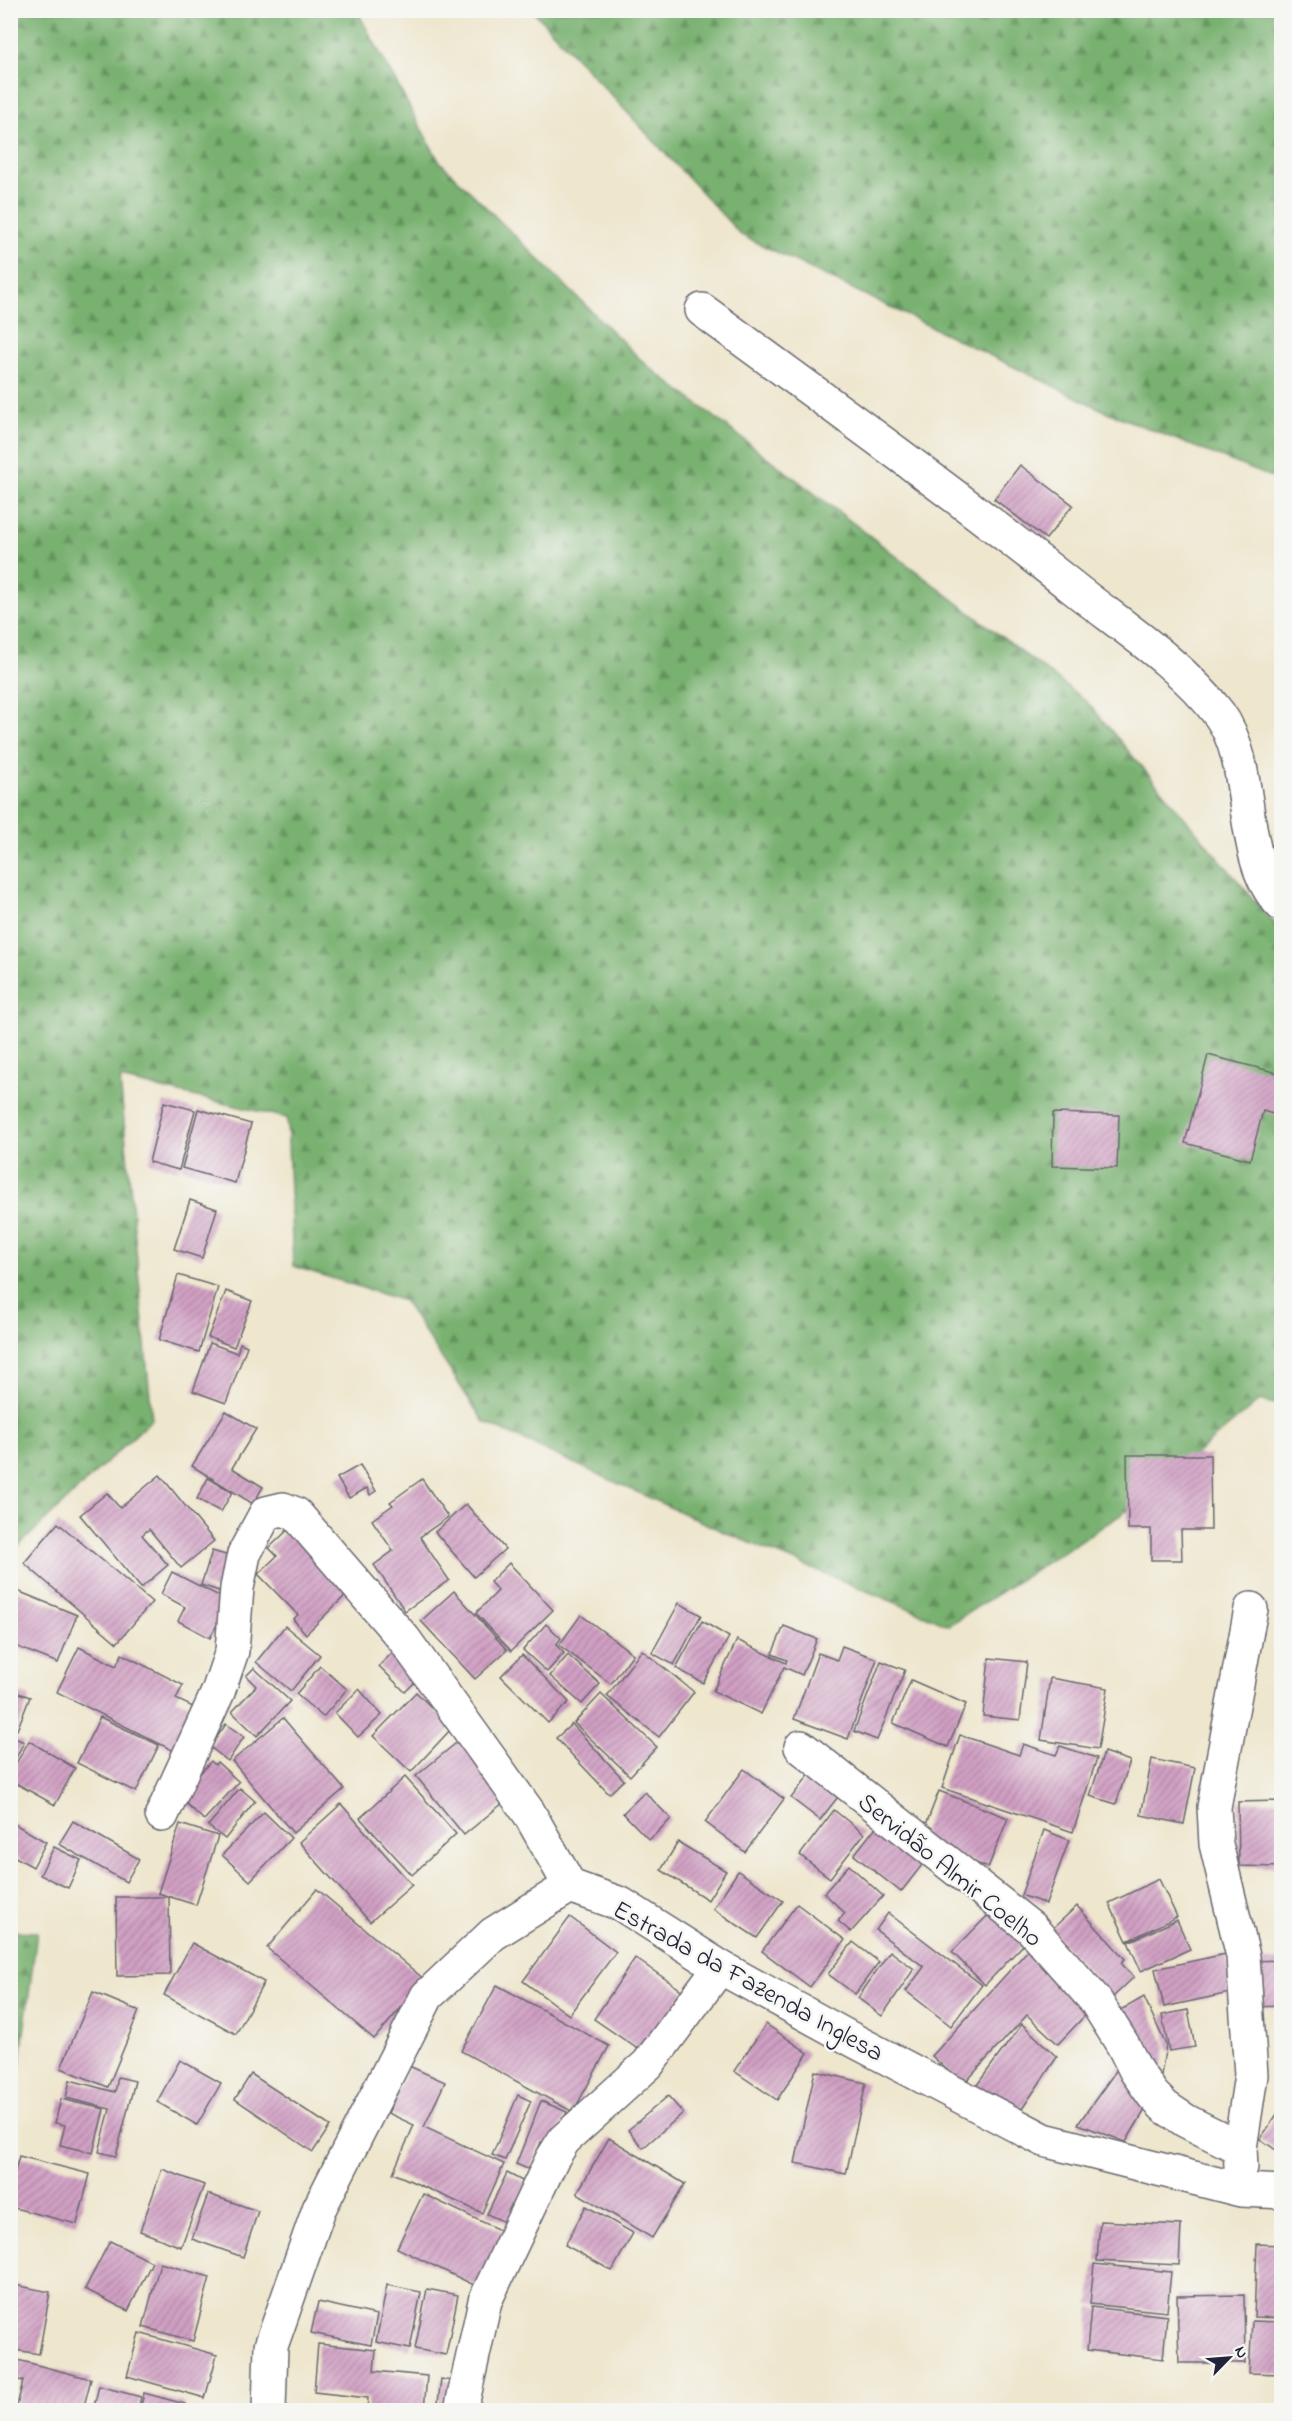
<svg xmlns="http://www.w3.org/2000/svg" width="1292" height="2421" viewBox="0 0 1292 2421" font-family="'Indie Flower',sans-serif">
	<style>
		.forest { fill: url(#forest-firs); stroke: #4d6a55; stroke-width: 1.5 }
		.building { fill: url(#building-hatch) }
		.lines { fill: none; stroke-linecap: round; stroke-linejoin: round }
		.minor-casing { stroke: #69676e; stroke-width: 36 }
		.minor { stroke: #fff; stroke-width: 33 }
		.labels { text-anchor: middle; stroke-width: 5; stroke-linejoin: round; paint-order: stroke }
		.street-label { font-size: 26px; fill: #22223b; stroke: #f6f6f2 }
	</style>
	<defs>
		<pattern id="forest-firs" width="22" height="20" patternUnits="userSpaceOnUse" patternTransform="scale(1.5)"><rect width="22" height="20" fill="#78b16f"/><path d="M5 1l3.5 6h-7zM16 11l3.5 6h-7z" fill="#62905c"/></pattern>
		<pattern id="building-hatch" width="6" height="6" patternUnits="userSpaceOnUse" patternTransform="scale(1.5)"><rect width="6" height="6" fill="#d1a0c4"/><path d="M-1 1l2-2M0 6l6-6M5 7l2-2" fill="none" stroke="#a982a0"/></pattern>
	</defs>
	<rect width="100%" height="100%" fill="#f6f6f2"/>
	<filter id="ink" filterUnits="userSpaceOnUse"><feTurbulence type="fractalNoise" baseFrequency=".0167" numOctaves="2"/><feDisplacementMap in="SourceGraphic" scale="12" xChannelSelector="R" yChannelSelector="G"/><feConvolveMatrix kernelMatrix="1 2 1 2 8 2 1 2 1" color-interpolation-filters="sRGB"/></filter>
	<filter id="wash" filterUnits="userSpaceOnUse"><feTurbulence type="fractalNoise" baseFrequency=".008" numOctaves="4" result="noise"/><feDisplacementMap in="SourceGraphic" scale="24" xChannelSelector="R" yChannelSelector="G"/><feGaussianBlur stdDeviation="1.35" result="paint"/><feColorMatrix in="noise" values="0 0 0 0 0 0 0 0 0 0 0 0 0 0 0 0 0 1.4 0 .05"/><feComposite in="paint" operator="in"/></filter>
	<g filter="url(#wash)">
		<rect width="100%" height="100%" fill="#eee6cd"/>
		<g class="forest">
			<path d="M 11,11 L 357,11 L 439,161 L 645,364 L 1087,702 L 1276,926 L 1281,928 L 1281,1406 L 1260,1400 L 1130,1509 L 949,1625 L 724,1532 L 484,1422 L 404,1301 L 293,1266 L 287,1118 L 120,1079 L 152,1419 L 11,1553 Z"/>
			<path d="M 533,11 L 1281,11 L 1281,481 L 1107,412 L 741,235 Z"/>
			<path d="M 11,1931 L 37,1932 L 11,2132 L 10,1931 Z"/>
		</g>
		<g id="blocks">
			<g class="building">
				<path d="M 1020,465 L 1073,505 L 1046,539 L 994,499 Z"/>
				<path d="M 1208,1055 L 1282,1074 L 1279,1116 L 1263,1111 L 1250,1160 L 1185,1143 Z"/>
				<path d="M 164,1102 L 195,1110 L 179,1170 L 149,1162 Z"/>
				<path d="M 198,1109 L 251,1124 L 235,1183 L 182,1168 Z"/>
				<path d="M 1053,1113 L 1119,1115 L 1117,1168 L 1052,1166 Z"/>
				<path d="M 190,1200 L 217,1209 L 202,1258 L 174,1249 Z"/>
				<path d="M 178,1275 L 218,1287 L 199,1352 L 159,1340 Z"/>
				<path d="M 226,1291 L 252,1301 L 234,1347 L 208,1337 Z"/>
				<path d="M 210,1343 L 237,1353 L 240,1343 L 247,1346 L 226,1403 L 193,1391 Z"/>
				<path d="M 226,1411 L 256,1429 L 232,1468 L 263,1487 L 253,1504 L 192,1466 Z"/>
				<path d="M 1127,1455 L 1210,1455 L 1211,1530 L 1181,1530 L 1182,1560 L 1151,1560 L 1151,1529 L 1128,1529 Z"/>
				<path d="M 360,1465 L 376,1491 L 370,1495 L 367,1488 L 349,1498 L 337,1478 Z"/>
				<path d="M 160,1475 L 214,1541 L 181,1568 L 149,1529 L 142,1535 L 168,1565 L 141,1588 L 80,1515 L 107,1493 L 120,1508 Z"/>
				<path d="M 208,1478 L 232,1492 L 221,1512 L 197,1499 Z"/>
				<path d="M 422,1479 L 448,1517 L 420,1537 L 449,1580 L 405,1611 L 374,1565 L 393,1551 L 372,1520 L 393,1505 L 390,1502 Z"/>
				<path d="M 466,1504 L 505,1549 L 474,1577 L 435,1532 Z"/>
				<path d="M 58,1523 L 152,1602 L 117,1643 L 24,1563 Z"/>
				<path d="M 294,1524 L 354,1587 L 306,1634 L 293,1619 L 298,1615 L 258,1574 L 277,1556 L 269,1548 Z"/>
				<path d="M 212,1551 L 236,1558 L 225,1593 L 201,1585 Z"/>
				<path d="M 509,1563 L 553,1610 L 511,1651 L 476,1613 L 498,1591 L 490,1582 Z"/>
				<path d="M 172,1572 L 229,1601 L 210,1638 L 178,1621 L 185,1607 L 161,1594 Z"/>
				<path d="M 10,1588 L 77,1615 L 58,1663 L 10,1644 Z"/>
				<path d="M 454,1591 L 507,1650 L 475,1679 L 421,1621 Z"/>
				<path d="M 679,1603 L 701,1615 L 674,1665 L 652,1653 Z"/>
				<path d="M 581,1615 L 633,1654 L 611,1684 L 559,1645 Z"/>
				<path d="M 702,1621 L 729,1637 L 703,1683 L 676,1668 Z"/>
				<path d="M 546,1624 L 561,1638 L 556,1645 L 564,1653 L 547,1672 L 523,1650 Z"/>
				<path d="M 285,1626 L 320,1655 L 291,1691 L 256,1662 Z"/>
				<path d="M 784,1626 L 817,1639 L 802,1675 L 784,1667 L 761,1714 L 713,1691 L 737,1640 L 786,1663 L 787,1660 L 772,1654 Z"/>
				<path d="M 842,1646 L 877,1659 L 848,1739 L 794,1719 L 818,1653 L 837,1660 Z"/>
				<path d="M 79,1647 L 116,1666 L 122,1654 L 183,1685 L 176,1699 L 195,1708 L 174,1751 L 57,1692 Z"/>
				<path d="M 397,1648 L 422,1675 L 405,1692 L 379,1666 Z"/>
				<path d="M 642,1650 L 694,1692 L 659,1737 L 607,1696 Z"/>
				<path d="M 522,1655 L 569,1702 L 548,1723 L 501,1676 Z"/>
				<path d="M 568,1655 L 600,1684 L 582,1704 L 550,1676 Z"/>
				<path d="M 989,1658 L 1027,1662 L 1020,1720 L 983,1716 Z"/>
				<path d="M 881,1661 L 905,1670 L 877,1740 L 854,1731 Z"/>
				<path d="M 320,1666 L 347,1689 L 323,1717 L 296,1694 Z"/>
				<path d="M 254,1668 L 290,1701 L 257,1736 L 232,1712 L 256,1686 L 246,1676 Z"/>
				<path d="M 1050,1678 L 1108,1688 L 1098,1749 L 1041,1740 Z"/>
				<path d="M 911,1680 L 966,1704 L 948,1747 L 893,1723 Z"/>
				<path d="M 359,1689 L 382,1715 L 358,1737 L 335,1713 Z"/>
				<path d="M 10,1690 L 30,1697 L 17,1730 L 10,1728 Z"/>
				<path d="M 416,1692 L 452,1728 L 411,1772 L 373,1736 Z"/>
				<path d="M 601,1694 L 657,1747 L 630,1776 L 574,1723 Z"/>
				<path d="M 100,1717 L 159,1745 L 136,1792 L 77,1763 Z"/>
				<path d="M 283,1718 L 344,1789 L 293,1833 L 232,1761 Z"/>
				<path d="M 226,1724 L 244,1737 L 228,1761 L 210,1747 Z"/>
				<path d="M 572,1724 L 624,1780 L 609,1794 L 556,1738 Z"/>
				<path d="M 960,1735 L 1019,1755 L 1023,1744 L 1056,1755 L 1060,1746 L 1097,1758 L 1073,1832 L 942,1788 Z"/>
				<path d="M 10,1736 L 24,1742 L 10,1770 Z"/>
				<path d="M 461,1739 L 509,1798 L 464,1835 L 416,1776 Z"/>
				<path d="M 29,1741 L 75,1768 L 55,1805 L 10,1780 L 10,1774 Z"/>
				<path d="M 1104,1752 L 1130,1761 L 1116,1804 L 1090,1796 Z"/>
				<path d="M 1152,1759 L 1195,1768 L 1184,1824 L 1141,1815 Z"/>
				<path d="M 211,1761 L 215,1765 L 217,1762 L 239,1782 L 204,1820 L 179,1797 Z"/>
				<path d="M 816,1766 L 845,1788 L 820,1820 L 791,1798 Z"/>
				<path d="M 744,1769 L 784,1799 L 745,1852 L 705,1822 Z"/>
				<path d="M 405,1777 L 456,1834 L 412,1875 L 360,1818 Z"/>
				<path d="M 240,1788 L 255,1801 L 225,1839 L 208,1826 Z"/>
				<path d="M 939,1791 L 1008,1818 L 988,1868 L 920,1840 Z"/>
				<path d="M 645,1792 L 671,1819 L 649,1840 L 623,1813 Z"/>
				<path d="M 1282,1801 L 1282,1867 L 1239,1866 L 1238,1802 Z"/>
				<path d="M 341,1804 L 412,1885 L 370,1922 L 299,1842 Z"/>
				<path d="M 834,1810 L 864,1834 L 830,1878 L 800,1855 Z"/>
				<path d="M 264,1812 L 291,1838 L 250,1881 L 222,1855 Z"/>
				<path d="M 882,1819 L 929,1856 L 901,1892 L 854,1855 Z"/>
				<path d="M 73,1821 L 139,1859 L 126,1882 L 59,1844 Z"/>
				<path d="M 13,1823 L 46,1842 L 33,1867 L 10,1854 L 10,1828 Z"/>
				<path d="M 180,1824 L 218,1836 L 196,1905 L 158,1893 Z"/>
				<path d="M 1044,1830 L 1069,1840 L 1046,1904 L 1021,1895 Z"/>
				<path d="M 678,1842 L 726,1871 L 708,1900 L 661,1870 Z"/>
				<path d="M 54,1847 L 81,1860 L 68,1888 L 40,1875 Z"/>
				<path d="M 849,1865 L 883,1896 L 851,1932 L 838,1921 L 845,1913 L 824,1893 Z"/>
				<path d="M 738,1871 L 783,1901 L 757,1938 L 713,1909 Z"/>
				<path d="M 1159,1879 L 1177,1917 L 1127,1941 L 1109,1903 Z"/>
				<path d="M 317,1889 L 425,1980 L 374,2039 L 267,1948 Z"/>
				<path d="M 116,1897 L 169,1897 L 170,1975 L 117,1976 Z"/>
				<path d="M 797,1904 L 845,1940 L 810,1987 L 762,1951 Z"/>
				<path d="M 1077,1906 L 1125,1959 L 1121,1963 L 1134,1977 L 1112,1998 L 1051,1930 Z"/>
				<path d="M 992,1911 L 1025,1943 L 985,1985 L 952,1952 Z"/>
				<path d="M 888,1913 L 982,1985 L 951,2026 L 906,1991 L 924,1967 L 876,1930 Z"/>
				<path d="M 570,1917 L 616,1952 L 569,2015 L 523,1981 Z"/>
				<path d="M 1177,1920 L 1190,1949 L 1141,1971 L 1128,1942 Z"/>
				<path d="M 853,1942 L 879,1962 L 855,1994 L 828,1974 Z"/>
				<path d="M 192,1943 L 264,1982 L 236,2034 L 164,1995 Z"/>
				<path d="M 1030,1948 L 1094,2006 L 1058,2044 L 1027,2015 L 963,2085 L 932,2056 Z"/>
				<path d="M 890,1951 L 914,1969 L 882,2016 L 858,1998 Z"/>
				<path d="M 1226,1954 L 1234,1992 L 1164,2007 L 1155,1969 Z"/>
				<path d="M 635,1958 L 687,1994 L 645,2054 L 594,2019 Z"/>
				<path d="M 1282,1960 L 1282,2006 L 1256,2007 L 1254,1961 Z"/>
				<path d="M 497,1985 L 609,2046 L 573,2112 L 461,2051 Z"/>
				<path d="M 93,1992 L 139,2011 L 108,2087 L 61,2068 Z"/>
				<path d="M 1144,1997 L 1166,2045 L 1161,2075 L 1150,2073 L 1116,2013 Z"/>
				<path d="M 1188,2010 L 1195,2047 L 1169,2051 L 1162,2015 Z"/>
				<path d="M 766,2024 L 808,2053 L 777,2100 L 734,2071 Z"/>
				<path d="M 1022,2024 L 1057,2057 L 1022,2109 L 974,2089 Z"/>
				<path d="M 180,2060 L 221,2083 L 197,2125 L 157,2102 Z"/>
				<path d="M 1120,2065 L 1149,2103 L 1126,2142 L 1078,2124 Z"/>
				<path d="M 409,2066 L 445,2082 L 424,2127 L 504,2164 L 482,2213 L 393,2173 L 414,2125 L 388,2113 Z"/>
				<path d="M 815,2071 L 866,2083 L 846,2174 L 795,2163 Z"/>
				<path d="M 251,2074 L 330,2126 L 313,2152 L 235,2099 Z"/>
				<path d="M 118,2077 L 135,2081 L 116,2156 L 99,2152 L 110,2109 L 66,2098 L 70,2080 L 115,2092 Z"/>
				<path d="M 518,2095 L 531,2101 L 505,2160 L 492,2155 Z"/>
				<path d="M 668,2096 L 683,2113 L 643,2148 L 628,2130 Z"/>
				<path d="M 61,2099 L 104,2109 L 93,2153 L 60,2145 L 65,2125 L 55,2123 Z"/>
				<path d="M 541,2101 L 567,2112 L 552,2147 L 541,2142 L 530,2170 L 516,2164 Z"/>
				<path d="M 1282,2107 L 1282,2154 L 1260,2139 Z"/>
				<path d="M 609,2138 L 685,2184 L 652,2238 L 577,2193 Z"/>
				<path d="M 19,2156 L 90,2174 L 77,2224 L 10,2207 L 10,2190 Z"/>
				<path d="M 162,2169 L 204,2185 L 181,2247 L 140,2231 Z"/>
				<path d="M 507,2173 L 530,2185 L 511,2225 L 487,2214 Z"/>
				<path d="M 208,2194 L 258,2211 L 243,2257 L 192,2239 Z"/>
				<path d="M 423,2194 L 504,2232 L 478,2287 L 397,2248 Z"/>
				<path d="M 586,2206 L 633,2233 L 612,2271 L 565,2245 Z"/>
				<path d="M 1100,2221 L 1181,2225 L 1179,2265 L 1097,2261 Z"/>
				<path d="M 110,2241 L 152,2262 L 128,2311 L 85,2289 Z"/>
				<path d="M 1257,2244 L 1282,2245 L 1282,2318 L 1254,2317 Z"/>
				<path d="M 160,2263 L 210,2277 L 193,2341 L 143,2327 Z"/>
				<path d="M 1094,2264 L 1171,2272 L 1167,2312 L 1090,2304 Z"/>
				<path d="M 10,2284 L 50,2292 L 39,2354 L 10,2349 Z"/>
				<path d="M 387,2285 L 421,2292 L 410,2349 L 376,2342 Z"/>
				<path d="M 427,2289 L 458,2295 L 446,2355 L 415,2349 Z"/>
				<path d="M 1244,2295 L 1245,2363 L 1179,2363 L 1177,2296 Z"/>
				<path d="M 318,2302 L 377,2315 L 371,2345 L 311,2333 Z"/>
				<path d="M 1091,2307 L 1167,2316 L 1163,2359 L 1087,2350 Z"/>
				<path d="M 1252,2321 L 1282,2322 L 1282,2374 L 1249,2373 Z"/>
				<path d="M 139,2333 L 217,2355 L 205,2398 L 127,2376 Z"/>
				<path d="M 318,2344 L 376,2350 L 374,2371 L 427,2376 L 424,2410 L 367,2410 L 368,2398 L 314,2392 Z"/>
				<path d="M 14,2359 L 91,2379 L 83,2410 L 16,2410 L 23,2381 L 10,2378 Z"/>
				<path d="M 441,2379 L 452,2381 L 448,2410 L 437,2410 Z"/>
				<path d="M 99,2386 L 141,2397 L 138,2410 L 93,2410 Z"/>
				<path d="M 144,2393 L 185,2404 L 183,2410 L 140,2410 Z"/>
			</g>
		</g>
	</g>
	<g filter="url(#ink)">
		<use href="#blocks" fill-opacity="0" stroke="#69676e" stroke-width="1.5"/>
		<g class="lines">
			<g class="minor-casing">
				<g id="minor">
					<path d="M 702,310 C 827,402 954,493 1076,590 C 1123,627 1182,665 1219,714 C 1257,765 1236,860 1282,905"/>
					<path d="M 801,1747 L 1031,1928 L 1095,2000 L 1123,2045 L 1136,2071 L 1153,2095 L 1165,2107 L 1186,2121 L 1240,2148"/>
					<path d="M 162,1815 L 218,1692 L 232,1651 L 237,1588 L 244,1554 L 266,1513 L 283,1509 L 296,1514 L 404,1639 L 529,1813 L 570,1886"/>
					<path d="M 1241,2167 L 1240,2148 L 1251,2075 L 1243,1956 L 1216,1844 L 1214,1807 L 1251,1609"/>
					<path d="M 269,2410 L 271,2346 L 319,2209 L 427,1996 L 493,1934 L 570,1886 L 621,1904 L 720,1967 L 855,2041 L 1044,2140 L 1241,2190 L 1282,2192"/>
					<path d="M 461,2410 L 485,2301 L 552,2159 L 564,2140 L 648,2064 L 720,1967"/>
				</g>
			</g>
			<use href="#minor" class="minor"/>
		</g>
	</g>
	<g class="labels">
		<g class="street-label">
			<text transform="translate(951 1869) rotate(39)" y="9">Servidão Almir Coelho</text>
			<text transform="translate(749 1980) rotate(29)" y="9">Estrada da Fazenda Inglesa</text>
		</g>
	</g>
	<rect width="1292" height="2421" fill="none" stroke="#f6f6f2" stroke-width="36"/>
	<g transform="translate(1229 2358) rotate(65)" stroke="#f6f6f2" stroke-width="4.5" paint-order="stroke">
	<path d="M0-4.5L10 22L0 15L-10 22Z" fill="#22223b"/>
	<text y="-9" font-size="16" font-weight="bold" text-anchor="middle" fill="#22223b">N</text>
	</g>
</svg>
